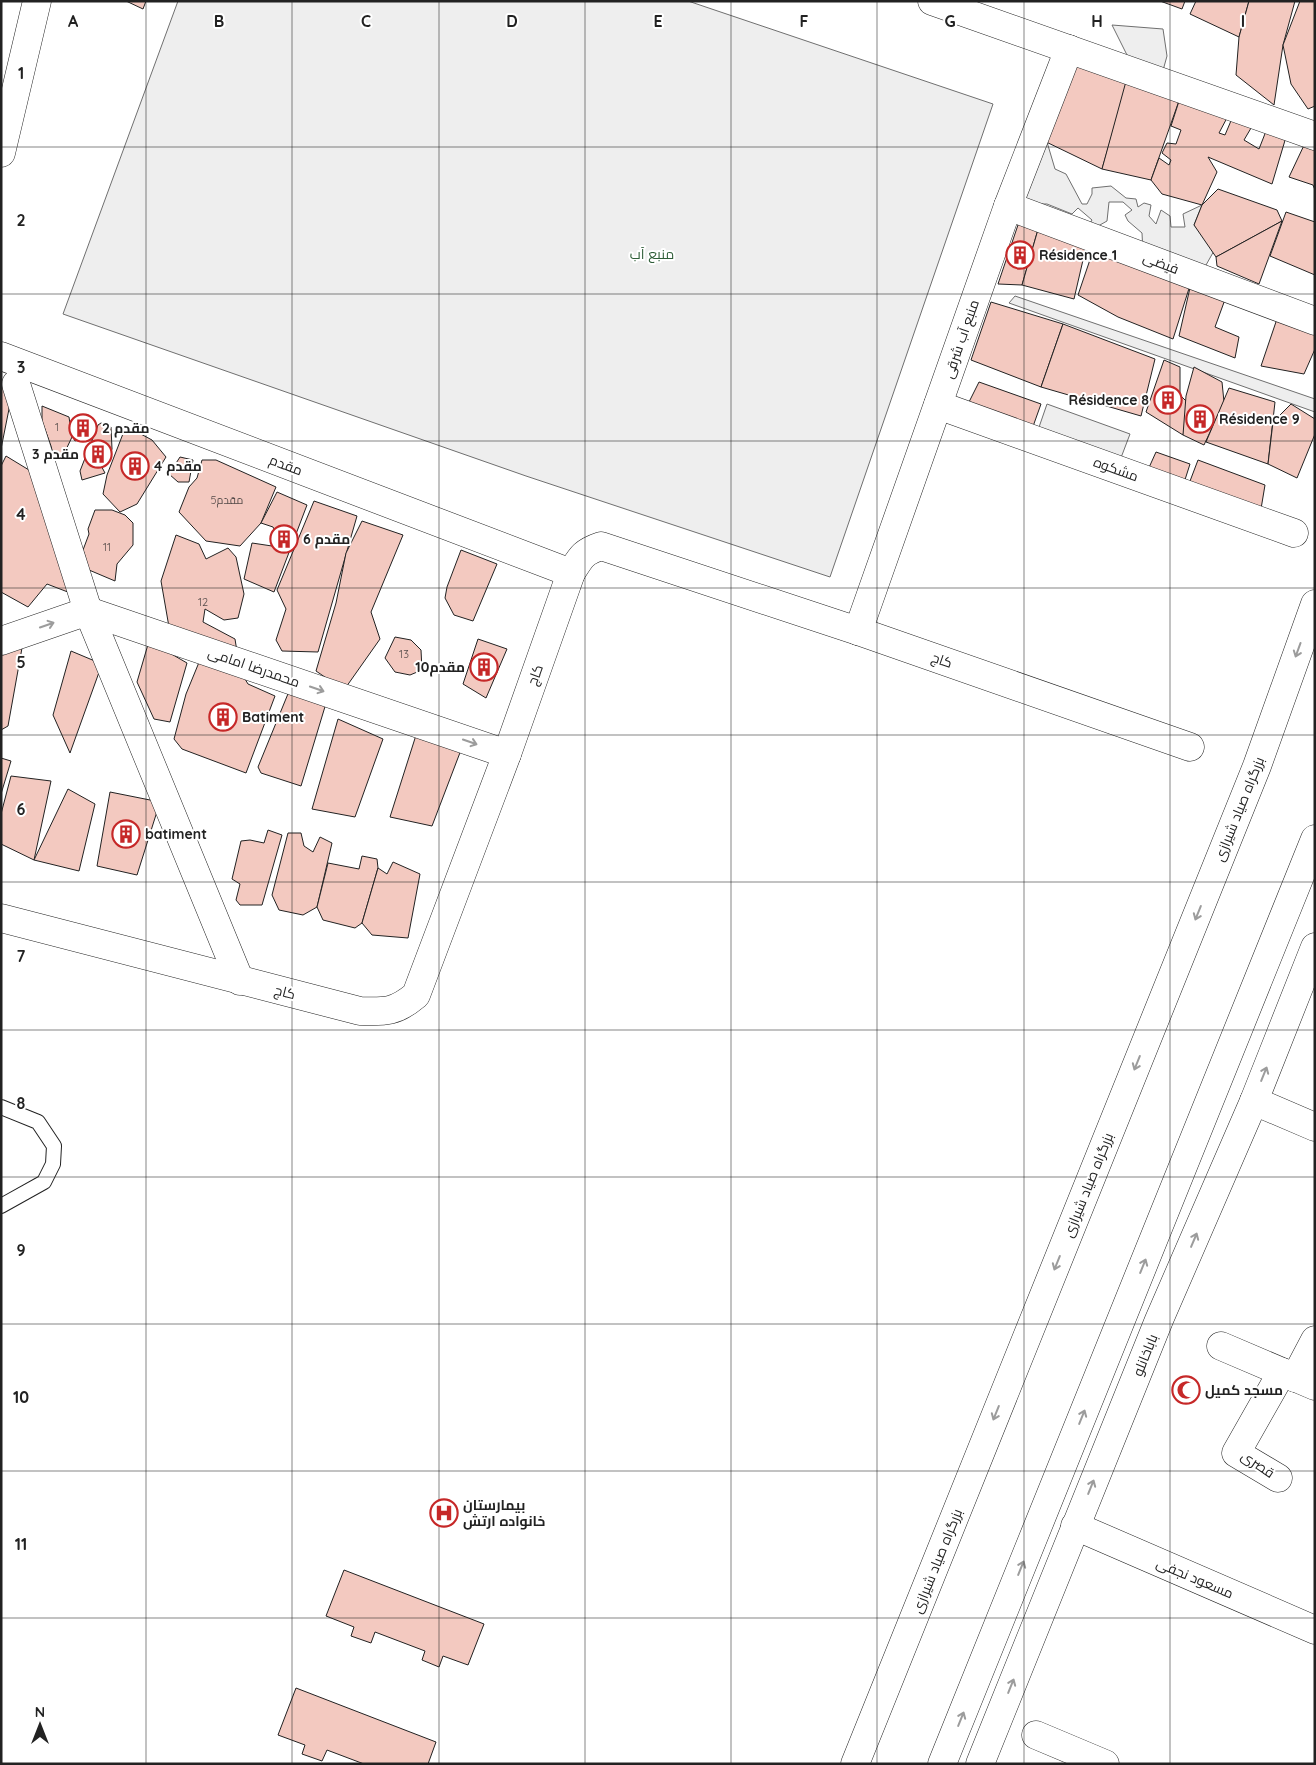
<svg xmlns="http://www.w3.org/2000/svg" width="1316" height="1765" viewBox="0 0 1316 1765" font-family="Quicksand,Cairo,sans-serif">
	<style>
		.green { fill: #eee; stroke: #6f6f6f }
		.building { fill: #f3c9c0; stroke: #222 }
		.lines { fill: none; stroke-linecap: round; stroke-linejoin: round }
		.service-casing { stroke: #222; stroke-width: 16 }
		.minor-casing { stroke: #222; stroke-width: 29 }
		.secondary-casing { stroke: #222; stroke-width: 29 }
		.trunk-casing { stroke: #222; stroke-width: 29 }
		.service { stroke: #fff; stroke-width: 14 }
		.minor { stroke: #fff; stroke-width: 28 }
		.secondary { stroke: #fff; stroke-width: 28 }
		.trunk { stroke: #fff; stroke-width: 28 }
		.oneway { stroke: #9c9c9c }
		.grid { fill: none; stroke: #222; stroke-width: 1; stroke-opacity: 0.55 }
		.labels { text-anchor: middle; stroke-width: 4; stroke-linejoin: round; paint-order: stroke }
		.number-label { font-size: 11px; fill: #564c4a }
		.park-label { font-size: 14px; fill: #2f5e38; stroke: #fff }
		.poi-label { font-size: 14px; font-weight: bold; fill: #222; stroke: #fff; text-anchor: start }
		.street-label { font-size: 14px; fill: #222; stroke: #fff }
		.grid-label { font-size: 16px; text-anchor: middle; font-weight: bold; fill: #222; stroke: #fff; stroke-width: 4; stroke-linejoin: round; paint-order: stroke }
	</style>
	<rect width="100%" height="100%" fill="#fff"/>
	<g class="green">
		<path d="M 178,1 L 688,1 L 993,104 L 830,577 L 526,476 L 63,314 Z"/>
		<path d="M 1112,25 L 1163,29 L 1167,56 L 1162,74 L 1132,65 Z"/>
		<path d="M 1047,142 L 1055,169 L 1066,174 L 1082,204 L 1087,204 L 1092,194 L 1092,188 L 1111,186 L 1126,198 L 1136,199 L 1138,207 L 1144,203 L 1151,205 L 1149,216 L 1156,224 L 1161,210 L 1170,216 L 1171,227 L 1185,227 L 1183,214 L 1202,205 L 1194,225 L 1215,249 L 1201,274 L 1143,253 L 1142,233 L 1128,221 L 1125,215 L 1132,210 L 1123,202 L 1109,202 L 1107,221 L 1091,230 L 1088,227 L 1092,220 L 1078,208 L 1072,214 L 1047,204 L 1013,204 Z"/>
		<path d="M 1015,296 L 1315,399 L 1315,412 L 1009,303 Z"/>
		<path d="M 1047,404 L 1130,434 L 1119,463 L 1037,433 Z"/>
	</g>
	<g class="building">
		<path d="M 126,1 L 146,1 L 143,9 Z"/>
		<path d="M 1160,1 L 1185,1 L 1182,9 Z"/>
		<path d="M 1196,1 L 1249,1 L 1239,37 L 1190,14 Z"/>
		<path d="M 1249,1 L 1295,1 L 1283,45 L 1274,105 L 1236,75 L 1239,37 Z"/>
		<path d="M 1300,1 L 1315,1 L 1315,106 L 1308,109 L 1291,84 L 1283,45 Z"/>
		<path d="M 1072,54 L 1128,80 L 1102,169 L 1040,139 Z"/>
		<path d="M 1128,74 L 1180,98 L 1151,180 L 1102,169 Z"/>
		<path d="M 1180,98 L 1228,116 L 1219,133 L 1225,135 L 1233,116 L 1254,123 L 1244,140 L 1259,149 L 1268,126 L 1286,137 L 1272,184 L 1208,157 L 1217,172 L 1202,205 L 1162,194 L 1151,180 L 1159,158 L 1169,165 L 1171,160 L 1162,153 L 1167,143 L 1176,144 L 1181,130 L 1171,126 Z"/>
		<path d="M 1306,141 L 1315,146 L 1315,190 L 1313,185 L 1289,177 Z"/>
		<path d="M 1218,189 L 1277,210 L 1282,221 L 1216,257 L 1194,225 L 1202,205 Z"/>
		<path d="M 1286,212 L 1315,222 L 1315,275 L 1270,256 Z"/>
		<path d="M 1020,219 L 1039,226 L 1022,285 L 998,284 Z"/>
		<path d="M 1282,221 L 1259,284 L 1217,266 L 1216,257 Z"/>
		<path d="M 1039,226 L 1086,247 L 1074,299 L 1022,285 Z"/>
		<path d="M 1095,245 L 1192,279 L 1173,339 L 1118,317 L 1078,295 Z"/>
		<path d="M 1192,279 L 1227,294 L 1215,327 L 1239,337 L 1235,358 L 1179,336 Z"/>
		<path d="M 991,302 L 1063,324 L 1041,387 L 971,360 Z"/>
		<path d="M 1279,313 L 1315,325 L 1315,349 L 1304,374 L 1261,366 Z"/>
		<path d="M 1063,324 L 1155,359 L 1141,416 L 1041,387 Z"/>
		<path d="M 1164,360 L 1180,367 L 1180,395 L 1190,405 L 1183,435 L 1146,412 Z"/>
		<path d="M 1194,367 L 1222,382 L 1224,402 L 1204,445 L 1183,435 L 1186,396 Z"/>
		<path d="M 979,382 L 1041,404 L 1031,432 L 967,406 Z"/>
		<path d="M 1,386 L 13,389 L 1,449 Z"/>
		<path d="M 1229,388 L 1275,402 L 1268,464 L 1206,442 Z"/>
		<path d="M 1291,404 L 1315,419 L 1315,434 L 1297,478 L 1268,464 L 1273,422 Z"/>
		<path d="M 42,406 L 69,417 L 72,437 L 62,458 L 52,450 L 51,446 L 42,421 Z"/>
		<path d="M 77,416 L 81,416 L 95,423 L 90,434 L 75,441 L 71,434 Z"/>
		<path d="M 101,423 L 111,427 L 112,449 L 109,459 L 98,460 L 105,473 L 82,480 L 80,471 L 98,425 Z"/>
		<path d="M 126,426 L 152,440 L 166,457 L 137,504 L 120,512 L 103,494 L 107,475 Z"/>
		<path d="M 1156,452 L 1190,464 L 1183,486 L 1147,472 Z"/>
		<path d="M 6,456 L 29,470 L 60,549 L 73,594 L 47,584 L 28,607 L 1,592 L 1,466 Z"/>
		<path d="M 180,457 L 193,460 L 189,482 L 178,482 L 169,474 Z"/>
		<path d="M 202,460 L 216,460 L 276,487 L 261,523 L 240,546 L 206,541 L 179,512 L 189,487 L 197,478 Z"/>
		<path d="M 1198,460 L 1265,485 L 1260,515 L 1187,489 Z"/>
		<path d="M 277,492 L 307,505 L 274,592 L 244,579 L 252,543 L 272,546 L 277,535 L 273,527 L 261,523 Z"/>
		<path d="M 314,501 L 357,516 L 318,652 L 282,651 L 276,640 L 286,609 L 277,590 Z"/>
		<path d="M 95,510 L 112,510 L 125,515 L 133,523 L 133,545 L 117,564 L 115,581 L 89,570 L 83,550 L 89,534 L 88,529 Z"/>
		<path d="M 362,521 L 403,535 L 371,612 L 380,639 L 344,690 L 316,671 L 336,603 L 346,553 Z"/>
		<path d="M 176,535 L 199,544 L 206,559 L 228,548 L 236,557 L 244,594 L 238,618 L 224,620 L 205,609 L 203,622 L 235,639 L 238,658 L 169,627 L 161,581 Z"/>
		<path d="M 461,550 L 497,564 L 473,621 L 454,615 L 445,598 L 447,587 Z"/>
		<path d="M 395,637 L 411,640 L 421,650 L 422,670 L 410,675 L 395,672 L 385,658 Z"/>
		<path d="M 478,639 L 507,649 L 486,698 L 463,684 Z"/>
		<path d="M 149,641 L 187,663 L 170,722 L 154,719 L 137,682 Z"/>
		<path d="M 22,648 L 8,726 L 1,730 L 1,655 Z"/>
		<path d="M 71,651 L 102,664 L 70,753 L 53,715 Z"/>
		<path d="M 202,655 L 242,674 L 248,684 L 275,696 L 246,773 L 182,749 L 174,739 L 186,694 Z"/>
		<path d="M 292,684 L 327,700 L 301,786 L 261,773 L 258,767 Z"/>
		<path d="M 338,719 L 383,739 L 355,817 L 312,809 Z"/>
		<path d="M 417,732 L 461,750 L 432,826 L 390,817 Z"/>
		<path d="M 1,758 L 11,761 L 1,794 Z"/>
		<path d="M 11,776 L 51,781 L 34,860 L 1,844 L 1,814 Z"/>
		<path d="M 68,789 L 95,804 L 79,871 L 34,860 Z"/>
		<path d="M 110,792 L 160,802 L 137,875 L 97,866 Z"/>
		<path d="M 268,830 L 282,835 L 262,905 L 240,905 L 236,900 L 240,884 L 232,879 L 241,841 L 250,840 L 264,843 Z"/>
		<path d="M 288,833 L 301,833 L 304,846 L 313,852 L 320,837 L 332,843 L 317,907 L 303,915 L 279,910 L 272,895 Z"/>
		<path d="M 362,856 L 377,859 L 378,868 L 362,923 L 355,928 L 323,920 L 317,907 L 328,863 L 359,869 Z"/>
		<path d="M 393,862 L 420,874 L 408,938 L 372,935 L 362,923 L 378,868 L 387,874 Z"/>
		<path d="M 344,1570 L 484,1624 L 468,1665 L 443,1656 L 439,1667 L 422,1660 L 425,1651 L 375,1632 L 371,1643 L 351,1636 L 354,1627 L 326,1616 Z"/>
		<path d="M 296,1688 L 436,1742 L 428,1764 L 364,1764 L 327,1750 L 322,1761 L 302,1754 L 305,1745 L 278,1735 Z"/>
	</g>
	<g class="lines">
		<g class="service-casing">
			<path id="service" d="M 1,1107 L 38,1122 L 54,1146 L 53,1164 L 44,1182 L 1,1206"/>
		</g>
		<g class="minor-casing">
			<g id="minor">
				<path d="M 932,1 L 1315,136"/>
				<path d="M 1,153 L 37,1"/>
				<path d="M 1008,206 L 1315,321"/>
				<path d="M 1,356 L 571,573"/>
				<path d="M 16,384 L 88,611 L 240,981"/>
				<path d="M 938,405 L 1294,533"/>
				<path d="M 858,631 L 1008,206 L 1069,49"/>
				<path d="M 1,641 L 88,611 L 507,754"/>
				<path d="M 1254,1101 L 1315,1127"/>
				<path d="M 1221,1346 L 1315,1386"/>
				<path d="M 1295,1378 L 1315,1340"/>
				<path d="M 1278,1478 L 1236,1453 L 1282,1372"/>
				<path d="M 1075,1526 L 1315,1630"/>
				<path d="M 1036,1735 L 1105,1764"/>
				<path d="M 980,1764 L 1159,1320 L 1254,1101 L 1315,947"/>
			</g>
		</g>
		<g class="secondary-casing">
			<path id="secondary" d="M 1,918 L 360,1011 C 386,1012 396,1012 416,995 L 507,754 L 571,573 C 581,557 583,552 601,546 L 858,631 L 1190,747"/>
		</g>
		<g class="trunk-casing">
			<g id="trunk">
				<path d="M 855,1764 L 1257,766 L 1315,604"/>
				<path d="M 942,1764 L 1315,839"/>
			</g>
		</g>
		<use href="#service" class="service"/>
		<use href="#minor" class="minor"/>
		<use href="#secondary" class="secondary"/>
		<use href="#trunk" class="trunk"/>
	</g>
	<defs><path id="oneway-shaft" d="M-6 0H5M1.5-3L5.5 0L1.5 3" fill="none" stroke-width="1.6" stroke-linecap="round" stroke-linejoin="round" transform="scale(1.25)"/></defs>
	<g class="oneway">
		<use href="#oneway-shaft" transform="translate(47 625) rotate(-19)"/>
		<use href="#oneway-shaft" transform="translate(1298 650) rotate(110)"/>
		<use href="#oneway-shaft" transform="translate(317 689) rotate(19)"/>
		<use href="#oneway-shaft" transform="translate(470 742) rotate(19)"/>
		<use href="#oneway-shaft" transform="translate(1198 913) rotate(112)"/>
		<use href="#oneway-shaft" transform="translate(1137 1063) rotate(112)"/>
		<use href="#oneway-shaft" transform="translate(1264 1074) rotate(-68)"/>
		<use href="#oneway-shaft" transform="translate(1194 1240) rotate(-67)"/>
		<use href="#oneway-shaft" transform="translate(1057 1263) rotate(112)"/>
		<use href="#oneway-shaft" transform="translate(1143 1266) rotate(-68)"/>
		<use href="#oneway-shaft" transform="translate(996 1413) rotate(112)"/>
		<use href="#oneway-shaft" transform="translate(1082 1417) rotate(-68)"/>
		<use href="#oneway-shaft" transform="translate(1091 1487) rotate(-68)"/>
		<use href="#oneway-shaft" transform="translate(1021 1568) rotate(-68)"/>
		<use href="#oneway-shaft" transform="translate(1011 1686) rotate(-68)"/>
		<use href="#oneway-shaft" transform="translate(961 1719) rotate(-68)"/>
	</g>
	<path class="grid" d="M 146,1 L 146,1764M 292,1 L 292,1764M 439,1 L 439,1764M 585,1 L 585,1764M 731,1 L 731,1764M 877,1 L 877,1764M 1024,1 L 1024,1764M 1170,1 L 1170,1764M 1,147 L 1315,147M 1,294 L 1315,294M 1,441 L 1315,441M 1,588 L 1315,588M 1,735 L 1315,735M 1,882 L 1315,882M 1,1030 L 1315,1030M 1,1177 L 1315,1177M 1,1324 L 1315,1324M 1,1471 L 1315,1471M 1,1618 L 1315,1618"/>
	<defs>
		<g id="building-ring" transform="scale(1.4375)"><circle r="9.5" fill="#fff" stroke="#c62828" stroke-width="1.5"/><path d="M-4-6H4V6H1V3H-1V6H-4ZM-2.5-4.3h1.7v1.8h-1.7ZM.8-4.3h1.7v1.8H.8ZM-2.5-1h1.7V.8h-1.7ZM.8-1h1.7V.8H.8Z" fill="#c62828"/></g>
		<g id="mosque-ring" transform="scale(1.4375)"><circle r="9.5" fill="#fff" stroke="#c62828" stroke-width="1.5"/><path d="M3.5-4.9A6 6 0 1 0 3.5 4.9A5 5 0 1 1 3.5-4.9Z" fill="#c62828"/></g>
		<g id="hospital-ring" transform="scale(1.4375)"><circle r="9.5" fill="#fff" stroke="#c62828" stroke-width="1.5"/><path d="M-5-5h3v3.5h4V-5h3V5h-3V1.5h-4V5h-3Z" fill="#c62828"/></g>
	</defs>
	<g fill-rule="evenodd">
		<use href="#building-ring" x="1020" y="255"/>
		<use href="#building-ring" x="1168" y="400"/>
		<use href="#building-ring" x="1200" y="419"/>
		<use href="#building-ring" x="83" y="428"/>
		<use href="#building-ring" x="98" y="454"/>
		<use href="#building-ring" x="135" y="466"/>
		<use href="#building-ring" x="284" y="539"/>
		<use href="#building-ring" x="484" y="667"/>
		<use href="#building-ring" x="223" y="717"/>
		<use href="#building-ring" x="126" y="834"/>
		<use href="#mosque-ring" x="1186" y="1390"/>
		<use href="#hospital-ring" x="444" y="1513"/>
	</g>
	<g class="labels">
		<g class="number-label">
			<text x="57" y="431">1</text>
			<text x="227" y="504">5مقدم</text>
			<text x="107" y="551">11</text>
			<text x="203" y="606">12</text>
			<text x="404" y="658">13</text>
		</g>
		<g class="park-label">
			<text x="652" y="259">منبع آب</text>
		</g>
		<g class="poi-label">
			<text x="1039" y="260">Résidence 1</text>
			<text x="1149" y="405" text-anchor="end">Résidence 8</text>
			<text x="1219" y="424">Résidence 9</text>
			<text x="102" y="433">مقدم 2</text>
			<text x="79" y="459" text-anchor="end">3 مقدم</text>
			<text x="154" y="471">4 مقدم</text>
			<text x="303" y="544">6 مقدم</text>
			<text x="465" y="672" text-anchor="end">10مقدم</text>
			<text x="242" y="722">Batiment</text>
			<text x="145" y="839">batiment</text>
			<text x="1205" y="1395">مسجد کمیل</text>
			<text x="463" y="1510">بیمارستان<tspan x="463" dy="16">خانواده ارتش</tspan></text>
		</g>
		<g class="street-label">
			<text transform="translate(1161 263) rotate(21)" y="5">فیضی</text>
			<text transform="translate(961 339) rotate(-71)" y="5">منبع آب شرقی</text>
			<text transform="translate(286 465) rotate(21)" y="5">مقدم</text>
			<text transform="translate(1116 469) rotate(20)" y="5">مشکوه</text>
			<text transform="translate(942 660) rotate(19)" y="5">کاج</text>
			<text transform="translate(254 667) rotate(19)" y="5">محمدرضا امامی</text>
			<text transform="translate(535 675) rotate(-70)" y="5">کاج</text>
			<text transform="translate(1239 809) rotate(-68)" y="5">بزرگراه صیاد شیرازی</text>
			<text transform="translate(285 992) rotate(14)" y="5">کاج</text>
			<text transform="translate(1088 1185) rotate(-68)" y="5">بزرگراه صیاد شیرازی</text>
			<text transform="translate(1145 1355) rotate(-68)" y="5">باباخانلو</text>
			<text transform="translate(1258 1464) rotate(34)" y="5">قصری</text>
			<text transform="translate(937 1561) rotate(-68)" y="5">بزرگراه صیاد شیرازی</text>
			<text transform="translate(1195 1578) rotate(23)" y="5">مسعود نجفی</text>
		</g>
	</g>
	<g class="grid-label">
		<text x="73" y="27">A</text>
		<text x="219" y="27">B</text>
		<text x="366" y="27">C</text>
		<text x="512" y="27">D</text>
		<text x="658" y="27">E</text>
		<text x="804" y="27">F</text>
		<text x="950" y="27">G</text>
		<text x="1097" y="27">H</text>
		<text x="1243" y="27">I</text>
		<text x="21" y="79">1</text>
		<text x="21" y="226">2</text>
		<text x="21" y="373">3</text>
		<text x="21" y="520">4</text>
		<text x="21" y="668">5</text>
		<text x="21" y="815">6</text>
		<text x="21" y="962">7</text>
		<text x="21" y="1109">8</text>
		<text x="21" y="1256">9</text>
		<text x="21" y="1403">10</text>
		<text x="21" y="1550">11</text>
	</g>
	<rect width="1316" height="1765" fill="none" stroke="#222222" stroke-width="5"/>
	<g transform="translate(40 1725)" stroke="#ffffff" stroke-width="4" paint-order="stroke">
	<path d="M0-4L9 19L0 12L-9 19Z" fill="#222222"/>
	<text y="-8" font-size="14" font-weight="bold" text-anchor="middle" fill="#222222">N</text>
	</g>
</svg>
